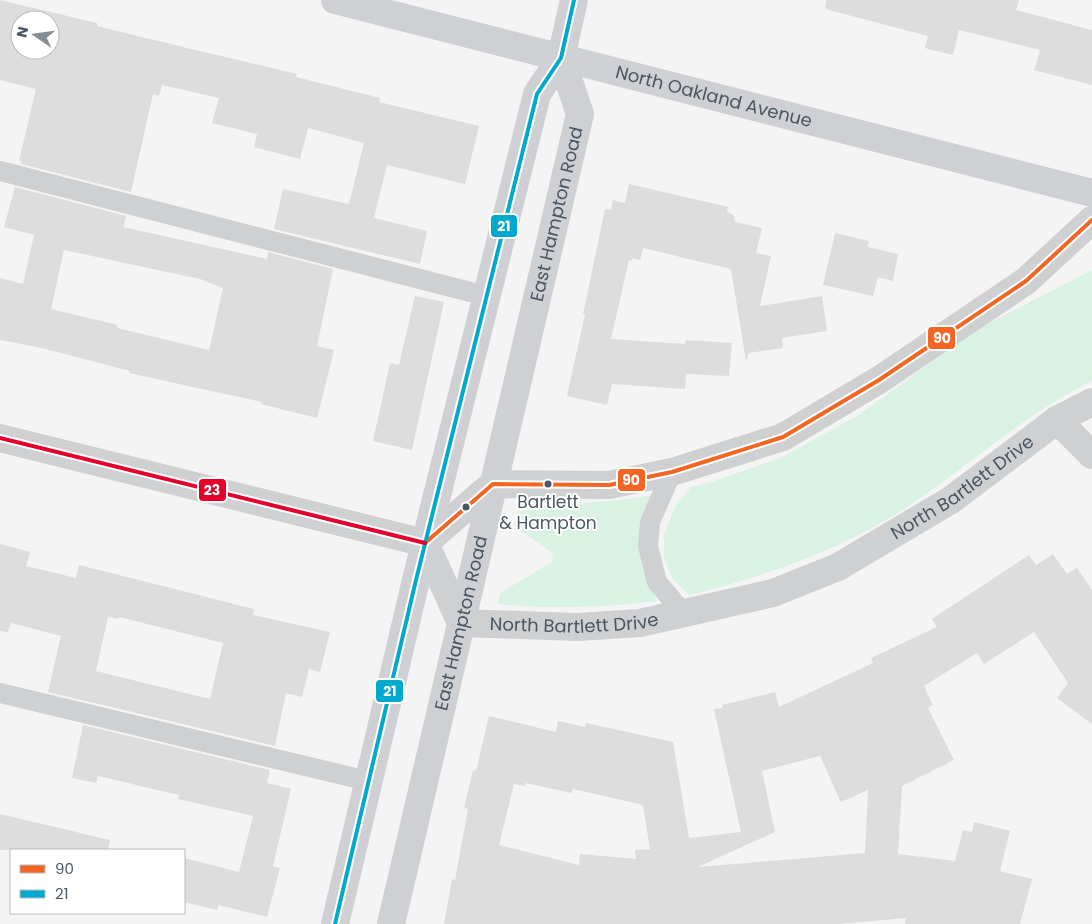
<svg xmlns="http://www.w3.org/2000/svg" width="1092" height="924" viewBox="0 0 1092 924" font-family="Poppins,sans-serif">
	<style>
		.green { fill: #d9f2e3 }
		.building { fill: #ddddde; fill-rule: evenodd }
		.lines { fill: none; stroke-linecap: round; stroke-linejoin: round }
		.service { stroke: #ced0d2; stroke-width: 20 }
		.minor { stroke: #ced0d2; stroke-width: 28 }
		.secondary { stroke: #ced0d4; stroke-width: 28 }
		.bus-1-casing { stroke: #fff; stroke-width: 8 }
		.bus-2-casing { stroke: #fff; stroke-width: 8 }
		.bus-3-casing { stroke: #fff; stroke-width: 8 }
		.bus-1 { stroke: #f26522; stroke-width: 4 }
		.bus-2 { stroke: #00a9ce; stroke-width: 4 }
		.bus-3 { stroke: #e4002b; stroke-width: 4 }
		.bus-dot { fill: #4a5661; stroke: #fff; stroke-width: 2 }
		.labels { text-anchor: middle; stroke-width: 4; stroke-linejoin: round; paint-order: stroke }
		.bus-label { font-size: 17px; fill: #4a5661; stroke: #fff }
		.street-label { font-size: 18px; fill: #4a5661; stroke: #fff }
		.line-badge { stroke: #fff; stroke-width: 2 }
		.badge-label { font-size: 14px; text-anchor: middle; font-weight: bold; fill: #fff }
	</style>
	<rect width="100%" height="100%" fill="#f4f4f4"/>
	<g class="green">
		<path d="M 1092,270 L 1092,381 C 1027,413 973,462 913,503 C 847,548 767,576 689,595 L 673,579 L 664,559 L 664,535 L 675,507 L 691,487 L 712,482 L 782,457 L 857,416 L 976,330 Z"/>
		<path d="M 655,495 L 640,555 L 645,576 L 657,601 C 618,606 580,608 541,607 C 526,606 512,607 498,603 L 500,593 L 552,562 L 553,553 L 515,527 L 520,511 C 565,503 610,503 655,495 Z"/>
	</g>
	<g class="building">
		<path d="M 0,0 L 97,23 L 97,26 L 187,48 L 297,74 L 296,77 L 380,98 L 379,102 L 479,126 L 465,184 L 387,165 L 374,218 L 427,231 L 420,264 L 274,229 L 283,189 L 349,204 L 364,143 L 308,128 L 300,159 L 254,147 L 257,134 L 212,123 L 219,98 L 162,85 L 159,96 L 153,94 L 131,192 L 21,164 L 22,161 L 19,161 L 36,89 L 0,80 ZM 20,20 L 50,20 L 50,50 L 20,50 Z"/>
		<path d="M 826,0 L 1019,0 L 1016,10 L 1092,30 L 1092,85 L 1034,70 L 1040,50 L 959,30 L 953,55 L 925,48 L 928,36 L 825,9 Z"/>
		<path d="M 629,184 L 728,207 L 727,212 L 734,215 L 735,222 L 762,228 L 756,253 L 771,256 L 760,306 L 822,296 L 827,331 L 782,338 L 783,348 L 749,353 L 746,361 L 731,269 L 643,248 L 640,260 L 632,258 L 632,261 L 629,260 L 611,339 L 685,344 L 686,340 L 732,343 L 729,376 L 686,374 L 685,389 L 612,384 L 607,405 L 567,396 L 585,314 L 583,314 L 605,209 L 611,210 L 613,200 L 625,203 Z"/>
		<path d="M 15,187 L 126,216 L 123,227 L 267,259 L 268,252 L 333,269 L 317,346 L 334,350 L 317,418 L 261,404 L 262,402 L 129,373 L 130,371 L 42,348 L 0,340 L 0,278 L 23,284 L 34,235 L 4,227 ZM 64,250 L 200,279 L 223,288 L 209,350 L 117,328 L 118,325 L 51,309 Z"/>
		<path d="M 835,233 L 869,241 L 868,247 L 898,254 L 893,281 L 878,277 L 873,296 L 823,285 Z"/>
		<path d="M 415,296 L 444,302 L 412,450 L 373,441 L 390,363 L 399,365 Z"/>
		<path d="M 0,544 L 30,552 L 26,566 L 76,578 L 79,565 L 254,609 L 253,615 L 330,632 L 320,672 L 309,669 L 302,697 L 286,693 L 275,746 L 48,692 L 61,636 L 11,623 L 8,632 L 0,631 ZM 108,617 L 119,619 L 119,617 L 223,643 L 210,699 L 96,671 Z"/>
		<path d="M 1053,554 L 1067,574 L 1077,568 L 1092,590 L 1092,724 L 1057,698 L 1068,683 L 1034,632 L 984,664 L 977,653 L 924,686 L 933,705 L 928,708 L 954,760 L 902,786 L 898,854 L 955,861 L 963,830 L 972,832 L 974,822 L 1010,831 L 1000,871 L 1032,879 L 1020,924 L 905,924 L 906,918 L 839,924 L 444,924 L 452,879 L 455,880 L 468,809 L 464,808 L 473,770 L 476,771 L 489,716 L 556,732 L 558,721 L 585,727 L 586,723 L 673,742 L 689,838 L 741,832 L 714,709 L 723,708 L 722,705 L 775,692 L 779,707 L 873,663 L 871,658 L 937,627 L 932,619 L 1029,555 L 1036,565 ZM 820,756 L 841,802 L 868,790 L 865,853 L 698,867 L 775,832 L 762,771 ZM 526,783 L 572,793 L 573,789 L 643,805 L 650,849 L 635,850 L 636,859 L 580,854 L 579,865 L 499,845 L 514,784 L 525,786 Z"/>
		<path d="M 83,725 L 270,770 L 267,783 L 291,789 L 273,866 L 280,868 L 267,917 L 218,905 L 217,910 L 184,902 L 184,858 L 239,872 L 253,816 L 178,799 L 179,795 L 98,776 L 96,783 L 72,778 Z"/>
		<path d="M 0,814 L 110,840 L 108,850 L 0,850 Z"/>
	</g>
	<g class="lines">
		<g class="service">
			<path d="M 0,171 L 486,296"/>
			<path d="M 672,472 L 650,522 L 648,546 L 657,582 L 684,614"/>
			<path d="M 0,693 L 368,781"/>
		</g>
		<g class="minor">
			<path d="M 1057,420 L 1092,455"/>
			<path d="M 0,438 L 425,543"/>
			<path id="s1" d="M 425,543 L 461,623 L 578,627 L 640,623 L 773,593 L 838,567 L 951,500 L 1057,420 L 1092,402"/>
			<path d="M 425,543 L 493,484 L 609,485 L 672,472 L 783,437 L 879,380 L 1026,281 L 1092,220"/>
		</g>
		<g class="secondary">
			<path id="s2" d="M 335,0 L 1092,193"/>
			<path d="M 335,924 L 416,580 L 537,94 L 561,58 L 574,0"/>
			<path id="s3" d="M 391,924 L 580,114 L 561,58"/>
		</g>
		<g class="bus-1-casing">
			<path id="bus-1" d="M 425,543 L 493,484 L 609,485 L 672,472 L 783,437 L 879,380 L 1026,281 L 1092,220"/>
		</g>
		<g class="bus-2-casing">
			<path id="bus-2" d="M 335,924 L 416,580 L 537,94 L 561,58 L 574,0"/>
		</g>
		<g class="bus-3-casing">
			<path id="bus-3" d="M 0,438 L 425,543"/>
		</g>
		<use href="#bus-1" class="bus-1"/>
		<use href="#bus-2" class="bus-2"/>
		<use href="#bus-3" class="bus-3"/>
	</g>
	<g class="bus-dot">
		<circle cx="548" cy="484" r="4.5"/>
		<circle cx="466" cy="507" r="4.5"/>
	</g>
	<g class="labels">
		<g class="bus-label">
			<text x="548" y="508">Bartlett<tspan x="548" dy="21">&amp; Hampton</tspan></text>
		</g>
		<g class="street-label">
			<text dy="6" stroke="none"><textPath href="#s2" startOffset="391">North Oakland Avenue</textPath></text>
			<text dy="6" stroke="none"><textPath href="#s3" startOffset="729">East Hampton Road</textPath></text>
			<text dy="6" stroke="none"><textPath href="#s1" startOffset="621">North Bartlett Drive</textPath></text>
			<text dy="6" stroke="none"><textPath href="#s1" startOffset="201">North Bartlett Drive</textPath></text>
			<text dy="6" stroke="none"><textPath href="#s3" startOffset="309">East Hampton Road</textPath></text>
		</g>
	</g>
	<g class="line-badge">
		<rect x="490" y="214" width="28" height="24" rx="5" fill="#00a9ce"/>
		<rect x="927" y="326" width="29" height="24" rx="5" fill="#f26522"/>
		<rect x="617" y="468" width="29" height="24" rx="5" fill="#f26522"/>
		<rect x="198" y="478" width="29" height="24" rx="5" fill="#e4002b"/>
		<rect x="375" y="679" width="29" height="24" rx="5" fill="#00a9ce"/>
	</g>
	<g class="badge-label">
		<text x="504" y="231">21</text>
		<text x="942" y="343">90</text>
		<text x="631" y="485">90</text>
		<text x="212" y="495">23</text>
		<text x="390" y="696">21</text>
	</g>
	<rect x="10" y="849" width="175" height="65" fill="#ffffff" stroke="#b7bbc0"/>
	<rect x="20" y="865" width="25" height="8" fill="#f26522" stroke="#b7bbc0"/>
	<text x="55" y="874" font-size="15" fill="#4a5661">90</text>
	<rect x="20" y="890" width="25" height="8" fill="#00a9ce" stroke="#b7bbc0"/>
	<text x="55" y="899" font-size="15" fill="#4a5661">21</text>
	<g transform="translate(35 35) rotate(283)"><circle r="24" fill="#ffffff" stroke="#b7bbc0"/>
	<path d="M0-4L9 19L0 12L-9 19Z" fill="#868d94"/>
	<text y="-8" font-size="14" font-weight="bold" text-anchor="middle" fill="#4a5661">N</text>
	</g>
</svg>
